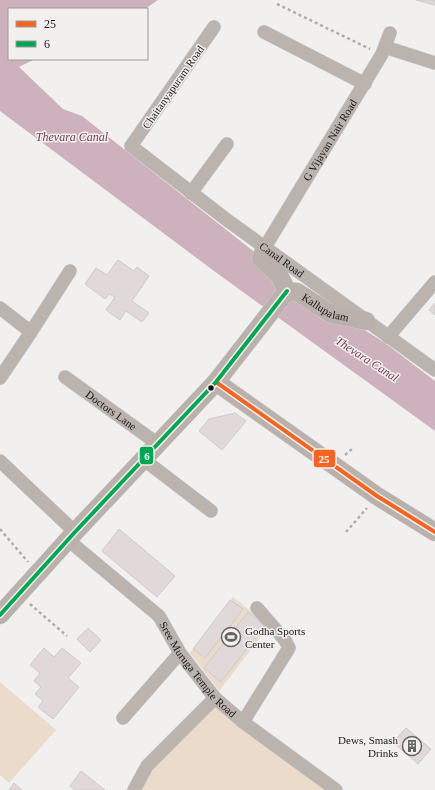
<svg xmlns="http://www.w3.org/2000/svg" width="435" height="790" viewBox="0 0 435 790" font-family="Georgia,serif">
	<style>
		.green { fill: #eadbcb }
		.water { fill: #cdb2bd }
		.building { fill: #e1d8d9; stroke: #cdcbcb }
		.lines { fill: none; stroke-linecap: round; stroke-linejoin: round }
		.street-casing { stroke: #cecdcd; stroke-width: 14 }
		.secondary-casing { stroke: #cecdcd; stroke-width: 19 }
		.path { stroke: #b1aca9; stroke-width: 2.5; stroke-dasharray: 3 3; stroke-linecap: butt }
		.street { stroke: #bbb3ae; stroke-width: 13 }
		.secondary { stroke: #bab1ac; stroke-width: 18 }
		.bus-1-casing { stroke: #f2efee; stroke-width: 7 }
		.bus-2-casing { stroke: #f2efee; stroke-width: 7 }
		.bus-1 { stroke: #f26522; stroke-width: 4 }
		.bus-2 { stroke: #00a651; stroke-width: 4 }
		.bus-dot { fill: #191818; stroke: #f2efee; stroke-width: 1.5 }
		.labels { text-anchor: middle; stroke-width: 3; stroke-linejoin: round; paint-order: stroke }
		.street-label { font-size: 11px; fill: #191818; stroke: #f2efee }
		.poi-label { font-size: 11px; fill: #191818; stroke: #f2efee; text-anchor: start }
		.water-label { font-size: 12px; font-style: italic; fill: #703c54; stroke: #f2efee }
		.line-badge { stroke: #f2efee; stroke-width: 1.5 }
		.badge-label { font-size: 11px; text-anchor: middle; font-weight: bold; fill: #fff }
	</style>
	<rect width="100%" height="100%" fill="#f1f0ef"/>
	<g class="green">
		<path d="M 233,597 L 269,626 L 219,691 L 190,653 Z"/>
		<path d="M 0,682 L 56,730 L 9,783 L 0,775 Z"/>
		<path d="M 215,705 L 324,790 L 141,790 L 152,770 Z"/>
	</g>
	<path class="water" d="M 0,0 L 158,0 L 145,9 L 9,9 L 9,59 L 35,59 L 19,67 L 63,109 L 82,116 L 304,291 L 385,343 L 435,381 L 435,431 L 214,271 L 0,111 Z"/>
	<g class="building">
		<path d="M 416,0 L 435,0 L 435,5 Z"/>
		<path d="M 118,260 L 134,271 L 137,267 L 149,276 L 132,301 L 149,313 L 142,322 L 126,311 L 120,320 L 106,310 L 115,297 L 109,294 L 105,299 L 85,284 L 96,268 L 107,275 Z"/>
		<path d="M 435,303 L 435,315 L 429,310 Z"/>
		<path d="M 235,413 L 246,421 L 222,450 L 199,431 L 209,419 Z"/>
		<path d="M 119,529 L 175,576 L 157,597 L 102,551 Z"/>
		<path d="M 230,600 L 243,609 L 205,658 L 193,649 Z"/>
		<path d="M 248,612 L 265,626 L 221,682 L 204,668 Z"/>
		<path d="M 88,628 L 101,640 L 90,652 L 77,639 Z"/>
		<path d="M 44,648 L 54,657 L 62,648 L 81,663 L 68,678 L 79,687 L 53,719 L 38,707 L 43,701 L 35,694 L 41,687 L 34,681 L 40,673 L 30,665 Z"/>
		<path d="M 406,728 L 431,749 L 418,764 L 393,742 Z"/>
		<path d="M 81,771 L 105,790 L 75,790 L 70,786 Z"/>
		<path d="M 14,783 L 22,790 L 9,790 Z"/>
	</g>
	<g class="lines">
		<g class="street-casing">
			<g id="street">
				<path id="s1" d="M 214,27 L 131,146 L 227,220 L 435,370"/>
				<path d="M 264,32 L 365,84"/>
				<path d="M 385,47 L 435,63"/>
				<path d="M 191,193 L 227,144"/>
				<path id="s2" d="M 265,247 L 382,54 L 390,33"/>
				<path d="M 0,308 L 31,332 L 0,378"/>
				<path d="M 31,332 L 70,271"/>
				<path d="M 388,337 L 435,282"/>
				<path id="s3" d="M 65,377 L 158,444"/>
				<path d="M 143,459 L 211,511"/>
				<path d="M 0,461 L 75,532"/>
				<path id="s4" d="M 68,540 L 159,616 L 180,653 L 215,698 L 243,722 L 336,790"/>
				<path d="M 123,718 L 180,653"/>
				<path d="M 243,722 L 289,648 L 285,640 L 257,608"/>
				<path d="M 134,790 L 147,766 L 215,698"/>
			</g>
		</g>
		<g class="secondary-casing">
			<g id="secondary">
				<path d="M 265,247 L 261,259 L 279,275 L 287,291"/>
				<path id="s5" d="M 287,291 L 297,292 L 331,314 L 366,321"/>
				<path d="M 216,382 L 377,496 L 435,532"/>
				<path d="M 0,615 L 75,532 L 216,382 L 287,291"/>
			</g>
		</g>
		<g class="path">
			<path d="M 277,4 L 370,49"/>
			<path d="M 345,455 L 352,449"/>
			<path d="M 0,529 L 28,562"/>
			<path d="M 346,532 L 367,508"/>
			<path d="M 30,604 L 67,636"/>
		</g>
		<use href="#street" class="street"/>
		<use href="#secondary" class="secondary"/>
		<g class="bus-1-casing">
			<path id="bus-1" d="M 216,382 L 377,496 L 435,532"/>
		</g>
		<g class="bus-2-casing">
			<path id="bus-2" d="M 0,615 L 75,532 L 216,382 L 287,291"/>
		</g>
		<use href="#bus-1" class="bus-1"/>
		<use href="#bus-2" class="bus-2"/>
	</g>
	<defs>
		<g id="stadium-ring" transform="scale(1)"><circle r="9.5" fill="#f2efee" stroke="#656463" stroke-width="1.5"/><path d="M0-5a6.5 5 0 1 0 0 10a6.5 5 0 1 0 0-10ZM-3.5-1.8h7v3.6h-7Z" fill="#656463"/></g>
		<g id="building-ring" transform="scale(1)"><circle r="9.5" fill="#f2efee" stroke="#656463" stroke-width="1.5"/><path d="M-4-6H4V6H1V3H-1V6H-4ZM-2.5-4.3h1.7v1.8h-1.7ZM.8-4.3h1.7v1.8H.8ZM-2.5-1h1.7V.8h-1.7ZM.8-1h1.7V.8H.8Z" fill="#656463"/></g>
	</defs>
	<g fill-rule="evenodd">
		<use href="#stadium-ring" x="231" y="637"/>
		<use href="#building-ring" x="412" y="746"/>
	</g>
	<circle class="bus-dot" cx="211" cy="388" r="3.5"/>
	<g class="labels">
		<g class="street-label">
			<text transform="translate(173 87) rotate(-55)" y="4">Chaitanyapuram Road</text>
			<text dy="4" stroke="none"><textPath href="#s2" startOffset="125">G Vijayan Nair Road</textPath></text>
			<text dy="4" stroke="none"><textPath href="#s1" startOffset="334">Canal Road</textPath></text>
			<text dy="4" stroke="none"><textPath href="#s5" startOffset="43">Kallupalam</textPath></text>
			<text dy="4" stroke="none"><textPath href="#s3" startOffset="57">Doctors Lane</textPath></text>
			<text dy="4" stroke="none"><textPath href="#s4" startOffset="185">Sree Muruga Temple Road</textPath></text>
		</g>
		<g class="poi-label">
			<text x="245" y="635">Godha Sports<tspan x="245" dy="13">Center</tspan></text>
			<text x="398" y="744" text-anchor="end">Dews, Smash<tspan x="398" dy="13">Drinks</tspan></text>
		</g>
		<g class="water-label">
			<text x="72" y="141">Thevara Canal</text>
			<text transform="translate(367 359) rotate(33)" y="4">Thevara Canal</text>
		</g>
	</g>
	<g class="line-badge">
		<rect x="139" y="446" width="15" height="19" rx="4" fill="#00a651"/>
		<rect x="313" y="449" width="23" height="19" rx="4" fill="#f26522"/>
	</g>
	<g class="badge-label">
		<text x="147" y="460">6</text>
		<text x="324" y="463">25</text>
	</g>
	<rect x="8" y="8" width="140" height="52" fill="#f2efee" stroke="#9b9998"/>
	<rect x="16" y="21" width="20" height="6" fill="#f26522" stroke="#9b9998"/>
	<text x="44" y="28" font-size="12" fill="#191818">25</text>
	<rect x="16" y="41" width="20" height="6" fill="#00a651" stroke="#9b9998"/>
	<text x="44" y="48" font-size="12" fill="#191818">6</text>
</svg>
